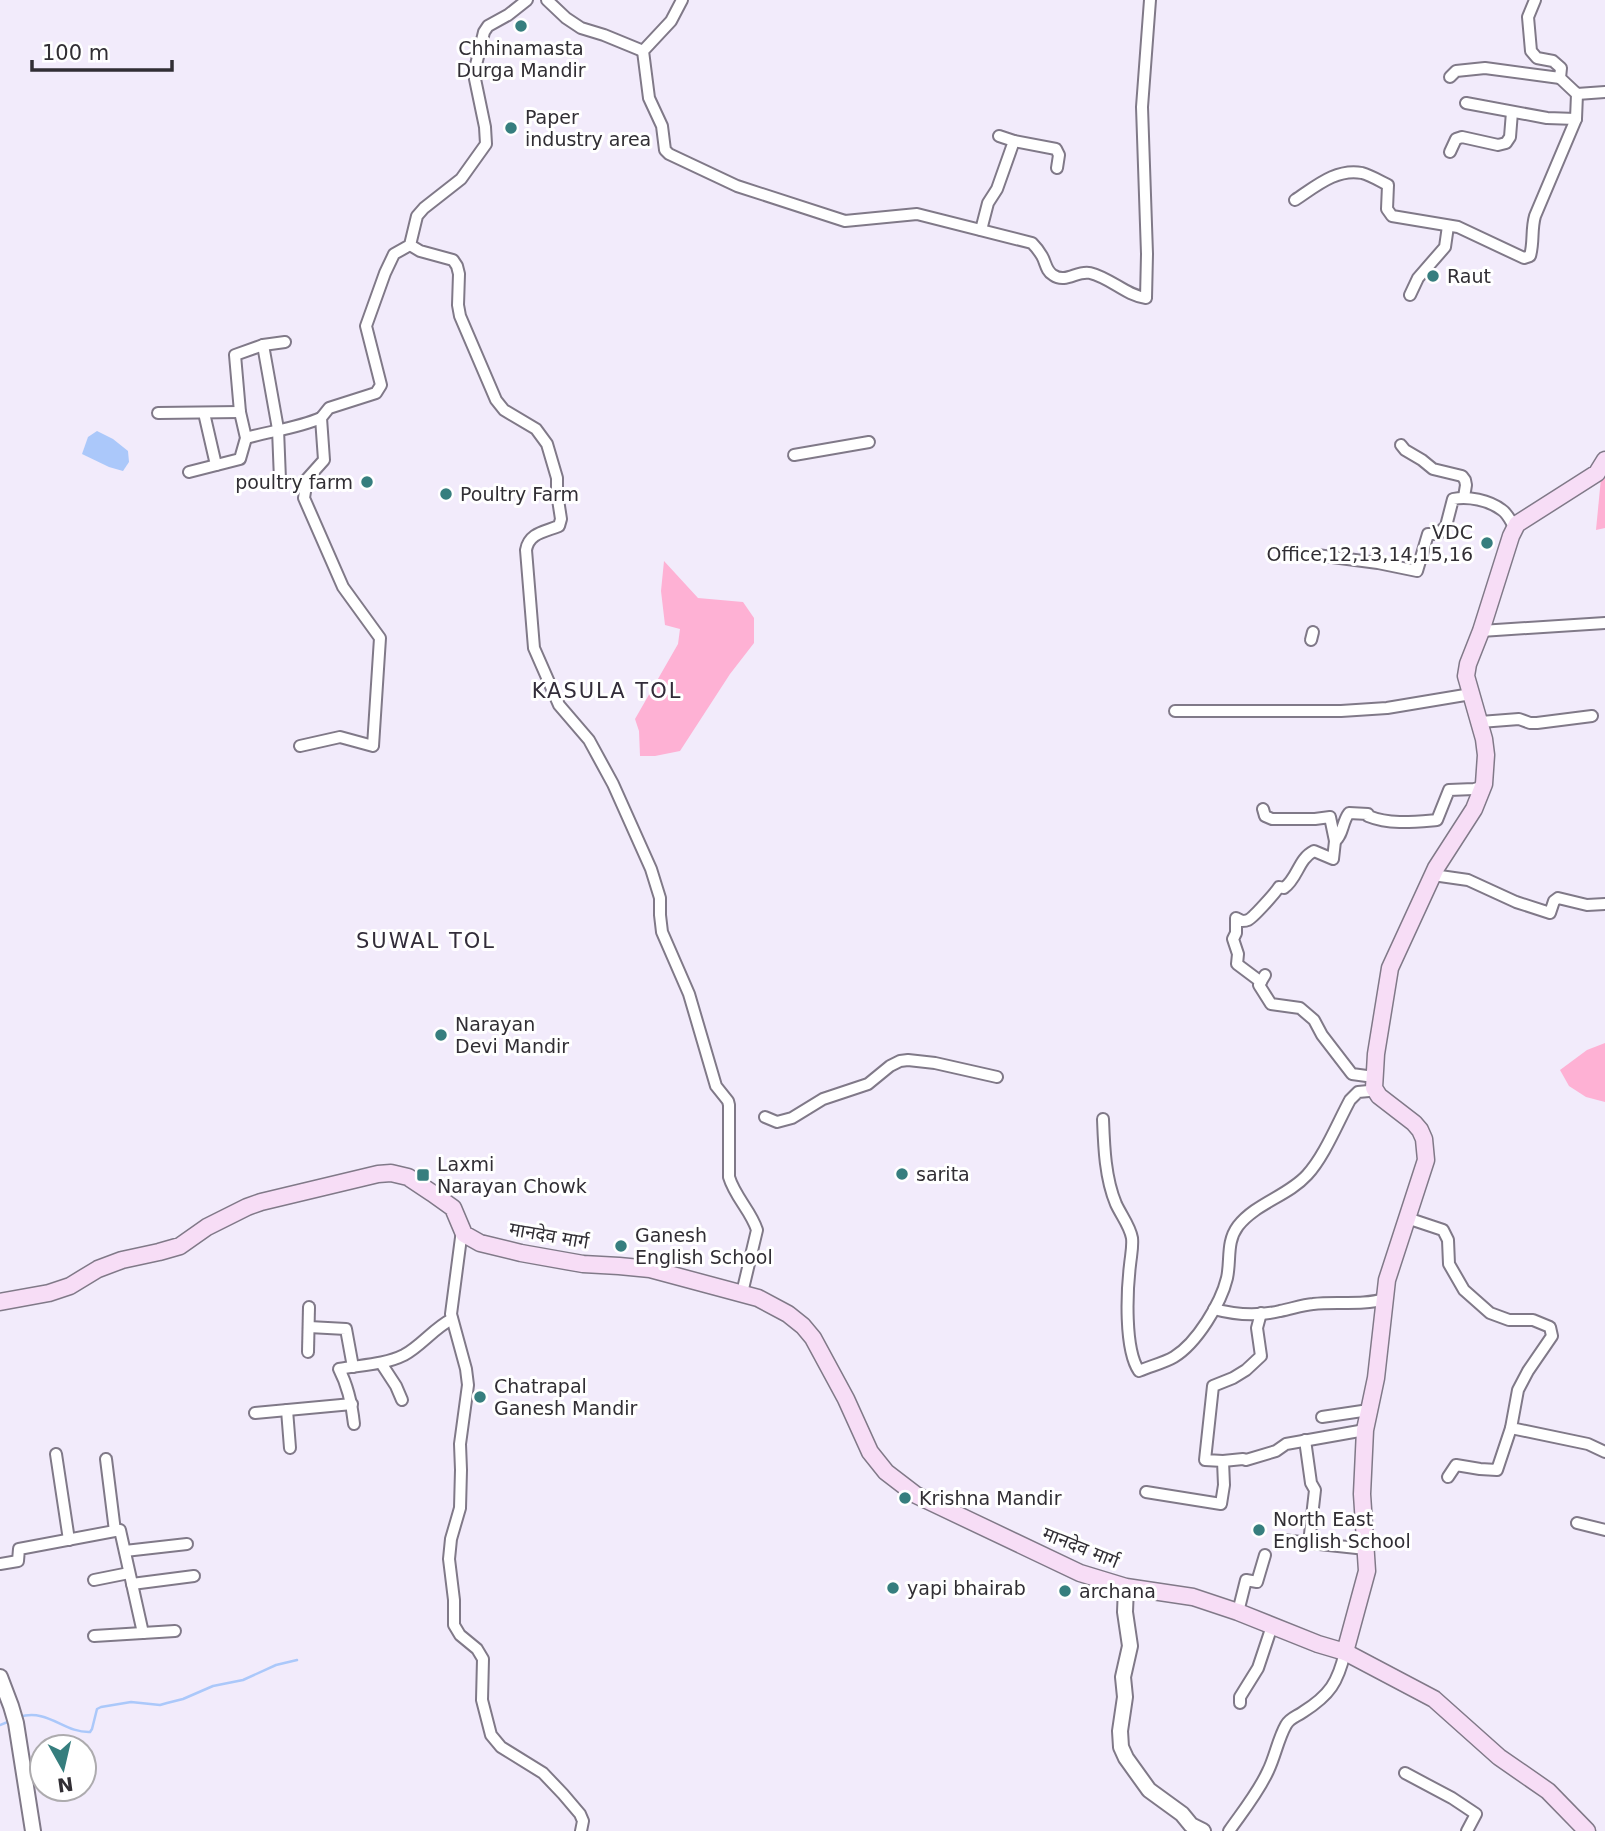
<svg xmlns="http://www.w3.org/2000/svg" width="1605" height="1831" viewBox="0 0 1605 1831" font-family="'DejaVu Sans','Noto Sans Devanagari',sans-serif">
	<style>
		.green { fill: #feb1d4 }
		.water { fill: #abc8fa }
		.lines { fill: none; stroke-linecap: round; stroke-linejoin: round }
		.stream { stroke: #abc8fa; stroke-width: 2.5 }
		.minor-casing { stroke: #807988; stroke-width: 14 }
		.tertiary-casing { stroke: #807988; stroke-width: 18 }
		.secondary-casing { stroke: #807988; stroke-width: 19 }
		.minor { stroke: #fff; stroke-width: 10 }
		.tertiary { stroke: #fff; stroke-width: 14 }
		.secondary { stroke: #f7ddf6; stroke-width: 16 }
		.poi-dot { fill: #367e7e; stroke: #fff; stroke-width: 2.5 }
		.labels { text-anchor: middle; stroke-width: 6; stroke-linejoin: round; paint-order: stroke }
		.poi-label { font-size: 19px; fill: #312e34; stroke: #fff; text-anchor: start }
		.street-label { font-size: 19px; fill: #312e34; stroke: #fff }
		.neighbourhood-label { font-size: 21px; letter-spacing: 2px; fill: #322c39; stroke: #fff }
	</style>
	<rect width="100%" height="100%" fill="#f2ebfb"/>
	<g class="green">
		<path d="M 1605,474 L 1605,528 L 1596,530 L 1601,478 Z"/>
		<path d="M 664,561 L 698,598 L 743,602 L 754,618 L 754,643 L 730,674 L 680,751 L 655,756 L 640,756 L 639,731 L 635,719 L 678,644 L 680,629 L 665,625 L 661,591 Z"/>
		<path d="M 1605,1043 L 1605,1102 L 1586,1097 L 1569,1086 L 1560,1070 L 1587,1050 Z"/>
	</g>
	<path class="water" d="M 97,431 L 113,439 L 128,451 L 129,462 L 123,471 L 109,467 L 82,454 L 88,437 Z"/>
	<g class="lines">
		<g class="stream">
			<path d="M 19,1717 C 48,1708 64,1733 90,1732 L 92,1729 L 97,1709 L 101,1707 L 131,1702 L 160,1705 L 167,1703 L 183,1699 L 213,1686 L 243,1680 L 276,1665 L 297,1660"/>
			<path d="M 0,1725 L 10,1721"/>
		</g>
		<g class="minor-casing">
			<g id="minor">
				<path d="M 547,0 L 566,18 L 581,28 L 604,35 L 643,51"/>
				<path d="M 682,0 L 671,21 L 643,51 L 649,98 L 662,126 L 665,150 L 669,154 L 737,186 L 845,221 L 917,214 L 1032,243 C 1036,247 1039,251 1042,256 C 1046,263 1046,271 1053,275 C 1066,284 1077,270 1090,273 C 1111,278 1125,295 1146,298 L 1147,254 L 1142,107 L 1150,0"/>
				<path d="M 1535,0 L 1528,17 L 1531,51 L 1537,58 L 1553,61 L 1561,68 L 1560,78 L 1577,94 L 1605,92"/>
				<path d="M 1450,77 L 1456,71 L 1485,68 L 1560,78"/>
				<path d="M 1466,103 L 1547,118 L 1576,119"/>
				<path d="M 1014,141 L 1056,149 L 1059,155 L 1057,168"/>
				<path d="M 1450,152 L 1456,139 L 1462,137 L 1498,145 L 1506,143 L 1510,137 L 1512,112"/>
				<path d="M 1295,200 C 1315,187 1336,168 1362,173 C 1370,175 1380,181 1388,185 L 1387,209 L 1392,216 L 1458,227 L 1524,258 L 1530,256 C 1534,242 1531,230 1535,216 L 1576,119 L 1577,94"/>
				<path d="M 981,230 L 988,203 L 997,189 L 1014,141 L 999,136"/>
				<path d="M 410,245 L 420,251 L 453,260 L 457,266 L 459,274 L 458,305 L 460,316 L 496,400 L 504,410 L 536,429 L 547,444 L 557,478 L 557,493 L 561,519 L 559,526 C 544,532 529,533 526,550 L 534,648 L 559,705 L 589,740 L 613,784 L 651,869 L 660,898 L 660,915 L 662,932 L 689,994 L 716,1086 L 728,1101 L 729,1105 L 729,1177 C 735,1197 751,1211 757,1230 L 742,1293"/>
				<path d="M 1410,295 L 1418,278 L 1445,247 L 1448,226"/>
				<path d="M 263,345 L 278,429 L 280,480"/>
				<path d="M 158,413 L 240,412"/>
				<path d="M 204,413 L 216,465"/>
				<path d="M 246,438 C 271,431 298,428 321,418"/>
				<path d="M 1401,445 L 1405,450 L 1422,460 L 1433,469 L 1462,476 L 1465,480 L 1466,485 L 1464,497"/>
				<path d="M 794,455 L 869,442"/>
				<path d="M 189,472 L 240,459 L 246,438 L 240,412 L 235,355 L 263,345 L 285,342"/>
				<path d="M 1317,555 L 1378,563 L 1417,571 L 1428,534 L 1438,534 L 1446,526 L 1453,499 C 1468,496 1489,500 1502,510 C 1508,514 1511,522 1515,528"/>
				<path d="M 1481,631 L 1605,623"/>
				<path d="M 1311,640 L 1313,632"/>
				<path d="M 1175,711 L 1341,711 L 1387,708 L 1471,694"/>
				<path d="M 1480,722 L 1519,719 L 1530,723 L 1537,723 L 1592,716"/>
				<path d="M 300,746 L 340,737 L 373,746 L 380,638 L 343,587 L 304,498 L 307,479 L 324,460 L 321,418 L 329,408 L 376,393 L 381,385 L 366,326 L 385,273 L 394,254 L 410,245 L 417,216 L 424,208 L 461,179 L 486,144 L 485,127 L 475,79 L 475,69 L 484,32 L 488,26 L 508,15 L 527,0"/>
				<path d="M 1263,809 L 1265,816 L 1272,819 L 1315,819 L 1330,817 L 1335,841 C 1343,835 1342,822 1349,813 L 1368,814 L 1368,816 C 1390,825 1414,822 1437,820 L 1449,790 L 1474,789 L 1483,787"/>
				<path d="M 1433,875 L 1468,880 L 1516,902 L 1550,913 L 1554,901 L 1558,898 L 1587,905 L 1605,904"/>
				<path d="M 1265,975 L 1259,985 L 1271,1004 L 1300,1008 L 1314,1020 L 1322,1035 L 1352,1074 L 1374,1077"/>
				<path d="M 1261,982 L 1237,964 L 1238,954 L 1233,939 L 1236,933 L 1236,918 L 1242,921 C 1244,921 1246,921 1248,920 C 1253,918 1276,892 1279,887 L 1284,888 C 1298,878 1298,859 1314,851 L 1333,859 L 1335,841"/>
				<path d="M 765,1117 L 777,1122 L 792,1118 L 823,1099 L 868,1084 L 890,1066 L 900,1061 L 908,1060 L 935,1063 L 997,1077"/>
				<path d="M 1103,1119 C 1104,1146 1105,1178 1116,1204 C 1121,1215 1130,1226 1132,1238 C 1133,1247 1131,1255 1130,1265 C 1127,1290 1124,1349 1139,1371 C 1150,1366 1164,1363 1174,1357 C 1197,1343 1221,1303 1227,1278 C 1231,1260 1226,1242 1238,1226 C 1256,1203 1288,1196 1307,1175 C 1324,1157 1338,1122 1350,1100 L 1358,1092 L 1369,1091 L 1374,1088"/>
				<path d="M 1407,1218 L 1443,1230 L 1448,1240 L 1449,1264 L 1464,1290 L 1490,1313 L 1509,1320 L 1533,1320 L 1550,1327 L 1552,1336 L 1528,1371 L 1518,1390 L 1511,1428 L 1588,1444 L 1605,1452"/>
				<path d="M 462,1230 L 451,1314 L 466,1369 L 468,1385 L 460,1444 L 461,1470 L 460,1508 L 451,1539 L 449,1559 L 454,1600 L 454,1625 L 460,1635 L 477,1649 L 483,1659 L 482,1700 L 491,1735 L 501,1747 L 543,1773 L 563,1794 L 580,1814 L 583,1821 L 581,1831"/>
				<path d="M 1214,1309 C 1236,1315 1259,1316 1280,1311 C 1291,1309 1302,1305 1313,1304 C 1337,1301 1362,1306 1384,1299"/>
				<path d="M 309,1327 L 346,1329 L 353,1367"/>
				<path d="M 308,1352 L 309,1307"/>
				<path d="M 381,1363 L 396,1386 L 402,1400"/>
				<path d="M 287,1410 L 290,1448"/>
				<path d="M 255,1413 L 352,1404"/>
				<path d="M 1322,1417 L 1369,1410"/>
				<path d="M 354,1424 C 352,1405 348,1386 339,1369 C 360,1365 384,1365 404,1355 C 421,1346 434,1328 452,1319"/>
				<path d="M 1305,1440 L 1311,1483 L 1315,1490 L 1309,1543"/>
				<path d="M 56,1454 L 69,1540"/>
				<path d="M 106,1459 L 115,1531"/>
				<path d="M 1223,1461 L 1243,1459 L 1246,1460 L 1276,1451 L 1286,1444 L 1365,1430"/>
				<path d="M 1448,1477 L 1456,1465 L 1480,1469 L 1497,1470 L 1511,1428"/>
				<path d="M 1146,1492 L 1221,1504 L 1224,1485 L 1223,1461 L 1205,1460 L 1213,1386 L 1233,1378 L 1246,1370 L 1261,1356 L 1257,1328 L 1261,1313"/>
				<path d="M 1577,1523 L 1605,1530"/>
				<path d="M 1282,1540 L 1366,1549"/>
				<path d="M 125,1551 L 187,1544"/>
				<path d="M 0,1564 L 18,1561 L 19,1549 L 120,1530 L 143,1633"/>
				<path d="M 94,1580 L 129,1573"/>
				<path d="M 132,1584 L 194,1576"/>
				<path d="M 1238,1612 L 1246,1580 L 1257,1582 L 1265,1555"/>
				<path d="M 94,1636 L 175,1631"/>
				<path d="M 1240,1703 L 1240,1697 L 1258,1668 L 1272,1626"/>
				<path d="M 1405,1773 L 1452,1798 L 1476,1814 L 1467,1831"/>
				<path d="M 1229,1831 C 1243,1811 1258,1793 1268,1771 C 1275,1757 1278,1739 1286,1725 C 1290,1718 1296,1717 1303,1712 C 1330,1695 1338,1682 1345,1652"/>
			</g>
		</g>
		<g class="tertiary-casing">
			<g id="tertiary">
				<path d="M 1126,1587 L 1125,1612 L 1130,1646 L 1123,1677 L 1125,1697 L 1120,1731 L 1121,1747 L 1126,1758 L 1149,1790 L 1182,1814 L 1191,1825 L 1203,1831"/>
				<path d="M 0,1677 L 11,1706 L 16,1723 L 33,1831"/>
			</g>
		</g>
		<g class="secondary-casing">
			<g id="secondary">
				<path d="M 0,1302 L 49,1293 L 70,1286 L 98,1269 L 122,1260 L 159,1252 L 180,1246 L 207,1227 L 247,1207 L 261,1202 L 378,1174 L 391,1173 L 408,1177 L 432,1193 L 453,1208 L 464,1234 L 480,1243 L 521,1253 L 583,1264 L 619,1266 L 650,1269 L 758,1298 L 788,1314 L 803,1326 L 813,1338 L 846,1399 L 870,1452 L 886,1472 L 916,1495 L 1080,1573 L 1126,1587 L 1193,1597 L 1238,1612 L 1318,1644 L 1345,1652 L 1434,1699 L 1499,1757 L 1548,1791 L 1587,1831"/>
				<path d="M 1345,1652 L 1367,1571 L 1362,1494 L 1365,1430 L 1376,1378 L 1387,1280 L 1426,1160 L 1424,1139 L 1420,1130 L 1414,1123 L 1379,1096 L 1374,1088 L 1376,1054 L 1390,968 L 1436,868 L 1474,809 L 1484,784 L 1486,755 L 1484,739 L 1466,676 L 1468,664 L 1481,631 L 1511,536 L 1517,524 L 1597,473 L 1605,460"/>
			</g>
		</g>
		<use href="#minor" class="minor"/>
		<use href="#tertiary" class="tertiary"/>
		<use href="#secondary" class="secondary"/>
	</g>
	<g class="poi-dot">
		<circle cx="521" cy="26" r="7"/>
		<circle cx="511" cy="128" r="7"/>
		<circle cx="1433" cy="276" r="7"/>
		<circle cx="367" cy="482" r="7"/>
		<circle cx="446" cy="494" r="7"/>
		<circle cx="1487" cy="543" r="7"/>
		<circle cx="441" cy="1035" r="7"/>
		<circle cx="902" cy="1174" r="7"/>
		<rect x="416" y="1168" width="14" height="14" rx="3.5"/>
		<circle cx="621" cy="1246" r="7"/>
		<circle cx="480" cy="1397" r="7"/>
		<circle cx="905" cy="1498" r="7"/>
		<circle cx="1259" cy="1530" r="7"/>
		<circle cx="893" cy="1588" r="7"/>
		<circle cx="1065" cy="1591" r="7"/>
	</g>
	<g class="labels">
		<g class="poi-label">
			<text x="521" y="55" text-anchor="middle">Chhinamasta<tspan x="521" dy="22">Durga Mandir</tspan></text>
			<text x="525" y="124">Paper<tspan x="525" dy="22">industry area</tspan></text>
			<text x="1447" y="283">Raut</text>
			<text x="353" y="489" text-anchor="end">poultry farm</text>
			<text x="460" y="501">Poultry Farm</text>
			<text x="1473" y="539" text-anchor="end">VDC<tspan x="1473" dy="22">Office,12,13,14,15,16</tspan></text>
			<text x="455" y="1031">Narayan<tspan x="455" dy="22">Devi Mandir</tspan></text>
			<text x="437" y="1171">Laxmi<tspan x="437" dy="22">Narayan Chowk</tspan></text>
			<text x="916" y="1181">sarita</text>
			<text x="635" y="1242">Ganesh<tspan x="635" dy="22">English School</tspan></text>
			<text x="494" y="1393">Chatrapal<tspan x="494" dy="22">Ganesh Mandir</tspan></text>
			<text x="919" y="1505">Krishna Mandir</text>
			<text x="1273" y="1526">North East<tspan x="1273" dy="22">English School</tspan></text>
			<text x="907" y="1595">yapi bhairab</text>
			<text x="1079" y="1598">archana</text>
		</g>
		<g class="street-label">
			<text transform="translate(549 1235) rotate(10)" y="7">मानदेव मार्ग</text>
			<text transform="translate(1081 1547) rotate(22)" y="7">मानदेव मार्ग</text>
		</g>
		<g class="neighbourhood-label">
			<text x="607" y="698">KASULA TOL</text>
			<text x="426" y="948">SUWAL TOL</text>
		</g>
	</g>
	<g transform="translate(63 1768) rotate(172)"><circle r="33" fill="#ffffff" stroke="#adabae" stroke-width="2"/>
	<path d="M0-5L12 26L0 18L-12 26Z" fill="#367e7e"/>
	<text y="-10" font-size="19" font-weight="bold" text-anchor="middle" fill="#312e34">N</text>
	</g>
	<path d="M32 60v10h140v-10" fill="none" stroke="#312e34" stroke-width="3.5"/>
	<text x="42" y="60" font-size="21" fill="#312e34" stroke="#ffffff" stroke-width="5" paint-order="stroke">100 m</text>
</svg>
